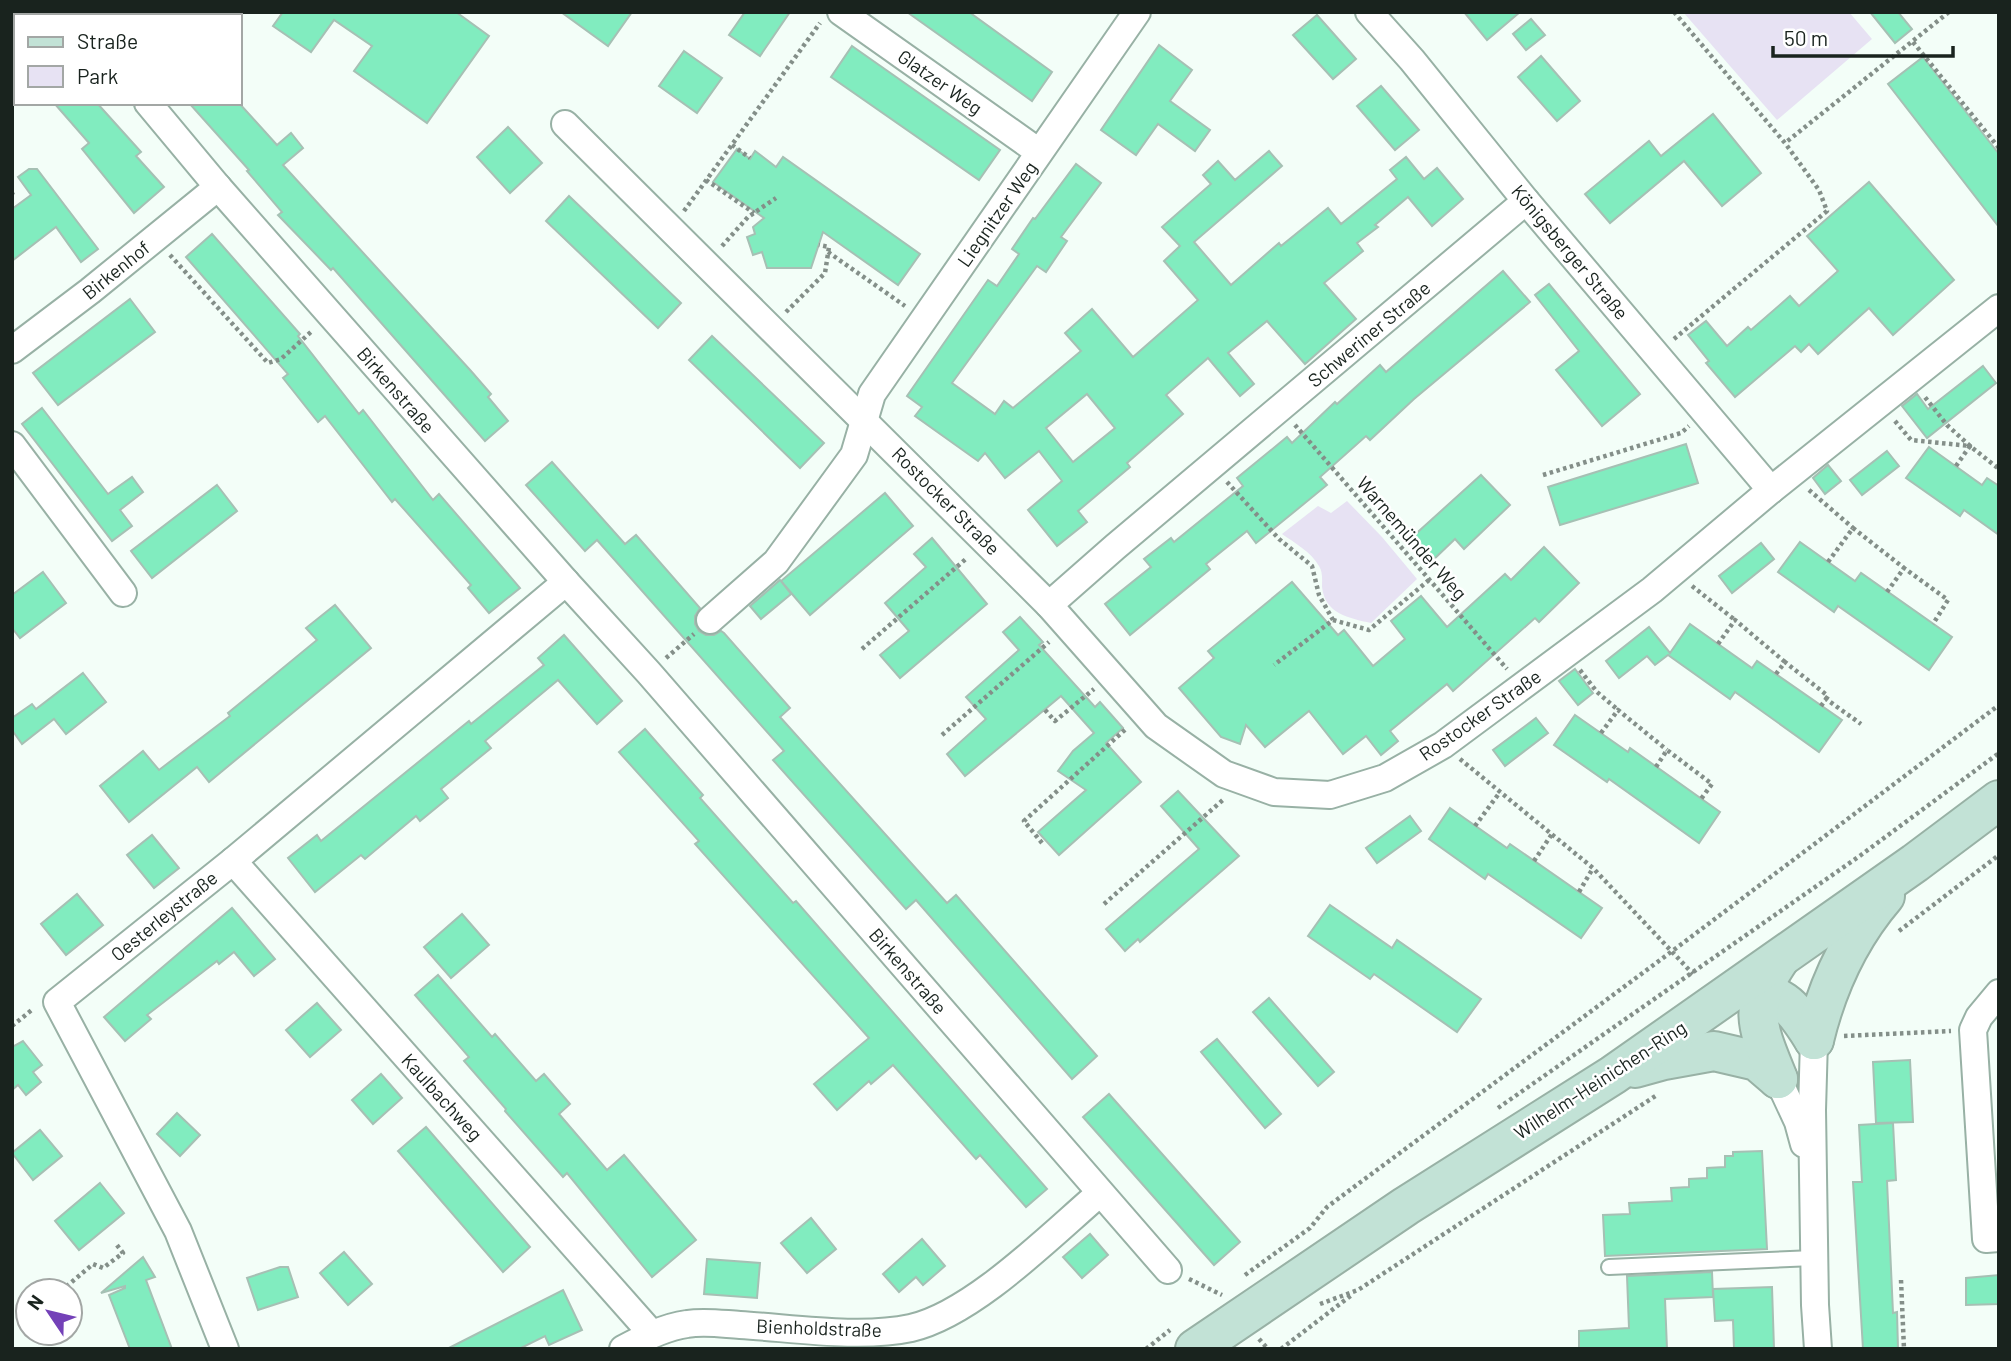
<svg xmlns="http://www.w3.org/2000/svg" width="2011" height="1361" viewBox="0 0 2011 1361" font-family="Barlow,sans-serif">
	<style>
		.green { fill: #e7e2f3 }
		.building { fill: #81ecbf; stroke: #a6c0b4; stroke-width: 2; fill-rule: evenodd }
		.lines { fill: none; stroke-linecap: round; stroke-linejoin: round }
		.service-casing { stroke: #98b1a5; stroke-width: 18 }
		.minor-casing { stroke: #98b1a5; stroke-width: 30 }
		.secondary-casing { stroke: #98b1a5; stroke-width: 42 }
		.path { stroke: #848f89; stroke-width: 4.5; stroke-dasharray: 3.5 3.5; stroke-linecap: butt }
		.service { stroke: #fff; stroke-width: 14 }
		.minor { stroke: #fff; stroke-width: 26 }
		.secondary { stroke: #c2e2d6; stroke-width: 38 }
		.labels { text-anchor: middle; stroke-width: 5; stroke-linejoin: round; paint-order: stroke }
		.street-label { font-size: 19px; fill: #19231e; stroke: #fff }
	</style>
	<rect width="100%" height="100%" fill="#f3fef8"/>
	<g class="green">
		<path d="M 1683,12 L 1849,12 L 1872,39 L 1777,120 Z"/>
		<path d="M 1347,501 L 1382,537 L 1417,579 L 1371,623 C 1349,618 1325,614 1322,587 C 1322,581 1323,572 1319,566 C 1311,552 1295,543 1282,534 L 1318,506 L 1331,513 Z"/>
	</g>
	<g class="building">
		<path d="M 283,12 L 456,12 L 489,36 L 427,123 L 354,71 L 372,46 L 334,20 L 311,52 L 273,26 Z"/>
		<path d="M 561,12 L 632,12 L 608,46 Z"/>
		<path d="M 745,12 L 790,12 L 760,56 L 729,35 Z"/>
		<path d="M 907,12 L 969,12 L 1052,72 L 1032,101 Z"/>
		<path d="M 1464,12 L 1520,12 L 1487,40 Z"/>
		<path d="M 1870,12 L 1898,12 L 1912,29 L 1895,43 Z"/>
		<path d="M 1317,15 L 1356,59 L 1333,79 L 1293,35 Z"/>
		<path d="M 1531,19 L 1545,35 L 1526,50 L 1513,34 Z"/>
		<path d="M 1159,45 L 1192,70 L 1170,101 L 1210,130 L 1195,151 L 1158,124 L 1136,155 L 1101,130 Z"/>
		<path d="M 852,46 L 1000,150 L 979,180 L 831,77 Z"/>
		<path d="M 684,51 L 722,78 L 697,113 L 659,86 Z"/>
		<path d="M 1541,56 L 1580,101 L 1557,121 L 1518,77 Z"/>
		<path d="M 1923,57 L 1999,154 L 1999,227 L 1888,84 Z"/>
		<path d="M 1381,86 L 1419,130 L 1395,150 L 1357,106 Z"/>
		<path d="M 54,103 L 97,103 L 141,152 L 136,156 L 164,187 L 134,213 L 82,149 L 89,143 Z"/>
		<path d="M 189,103 L 239,103 L 277,145 L 291,133 L 303,148 L 283,165 L 471,371 L 491,394 L 488,397 L 508,421 L 485,441 L 333,268 L 331,270 L 278,215 L 282,212 L 247,171 L 249,170 Z"/>
		<path d="M 1713,114 L 1761,173 L 1722,206 L 1684,161 L 1610,223 L 1585,194 L 1649,141 L 1661,156 Z"/>
		<path d="M 508,127 L 542,163 L 510,193 L 477,157 Z"/>
		<path d="M 737,149 L 750,159 L 755,151 L 776,167 L 783,157 L 920,254 L 898,285 L 823,232 L 811,268 L 767,268 L 762,252 L 753,255 L 747,237 L 755,234 L 753,227 L 764,218 L 713,182 Z"/>
		<path d="M 1269,151 L 1282,166 L 1194,242 L 1231,285 L 1279,243 L 1281,246 L 1328,208 L 1341,224 L 1397,179 L 1390,170 L 1406,157 L 1424,179 L 1437,168 L 1463,199 L 1432,226 L 1408,197 L 1375,225 L 1378,227 L 1357,243 L 1363,251 L 1324,283 L 1356,319 L 1305,364 L 1267,321 L 1228,353 L 1254,384 L 1240,396 L 1208,358 L 1166,395 L 1183,414 L 1127,463 L 1130,467 L 1078,511 L 1087,522 L 1057,546 L 1028,510 L 1062,481 L 1039,451 L 1005,478 L 985,453 L 978,461 L 915,416 L 922,407 L 907,396 L 988,280 L 997,286 L 1019,254 L 1012,249 L 1033,218 L 1035,219 L 1076,164 L 1101,183 L 1061,237 L 1067,241 L 1046,272 L 1037,266 L 952,383 L 995,414 L 1004,401 L 1013,408 L 1081,351 L 1065,333 L 1092,309 L 1133,357 L 1198,300 L 1164,261 L 1180,246 L 1162,227 L 1211,184 L 1203,175 L 1218,161 L 1235,180 ZM 1087,394 L 1115,428 L 1073,462 L 1046,428 Z"/>
		<path d="M 29,169 L 37,169 L 98,249 L 81,262 L 56,227 L 12,261 L 12,209 L 31,195 L 18,177 Z"/>
		<path d="M 1869,182 L 1954,280 L 1893,335 L 1869,308 L 1818,354 L 1809,344 L 1801,352 L 1795,346 L 1735,397 L 1706,363 L 1709,361 L 1688,335 L 1706,321 L 1727,346 L 1748,327 L 1751,330 L 1790,296 L 1799,306 L 1838,271 L 1807,236 Z"/>
		<path d="M 569,196 L 681,303 L 658,328 L 546,221 Z"/>
		<path d="M 212,234 L 300,334 L 298,336 L 359,414 L 363,410 L 433,500 L 439,494 L 520,588 L 489,613 L 468,588 L 471,585 L 395,499 L 392,502 L 325,416 L 318,422 L 283,378 L 288,374 L 186,257 Z"/>
		<path d="M 1503,271 L 1530,302 L 1414,399 L 1370,440 L 1366,436 L 1320,477 L 1327,485 L 1256,543 L 1247,531 L 1206,564 L 1210,569 L 1130,635 L 1105,604 L 1151,567 L 1144,559 L 1171,538 L 1174,542 L 1243,486 L 1237,478 L 1287,437 L 1292,443 L 1335,402 L 1337,404 L 1380,365 L 1386,372 Z"/>
		<path d="M 1549,284 L 1640,394 L 1602,426 L 1556,370 L 1579,351 L 1535,295 Z"/>
		<path d="M 130,299 L 155,332 L 58,405 L 33,373 Z"/>
		<path d="M 712,336 L 824,443 L 800,468 L 689,360 Z"/>
		<path d="M 1983,366 L 1996,383 L 1927,438 L 1902,406 L 1917,394 L 1928,409 Z"/>
		<path d="M 42,408 L 108,494 L 132,477 L 143,492 L 120,510 L 132,526 L 112,541 L 22,424 Z"/>
		<path d="M 1686,444 L 1698,483 L 1560,525 L 1548,487 Z"/>
		<path d="M 1929,447 L 1982,485 L 1987,478 L 1999,486 L 1999,535 L 1964,510 L 1960,516 L 1906,478 Z"/>
		<path d="M 1887,451 L 1899,466 L 1862,495 L 1850,480 Z"/>
		<path d="M 552,462 L 625,544 L 636,535 L 700,608 L 695,616 L 695,624 L 699,631 L 706,635 L 714,635 L 721,631 L 724,633 L 790,708 L 780,717 L 947,903 L 956,895 L 1097,1056 L 1072,1079 L 916,900 L 906,909 L 773,760 L 784,751 L 597,540 L 585,551 L 526,485 Z"/>
		<path d="M 1828,465 L 1841,481 L 1825,494 L 1813,478 Z"/>
		<path d="M 1481,475 L 1510,505 L 1464,549 L 1455,539 L 1431,562 L 1410,539 Z"/>
		<path d="M 217,485 L 237,511 L 152,578 L 131,551 Z"/>
		<path d="M 885,493 L 913,526 L 810,615 L 781,581 Z"/>
		<path d="M 932,538 L 987,604 L 900,678 L 880,655 L 909,631 L 885,603 L 926,567 L 914,554 Z"/>
		<path d="M 1800,542 L 1855,581 L 1861,573 L 1952,637 L 1929,670 L 1838,606 L 1834,612 L 1778,572 Z"/>
		<path d="M 1761,543 L 1774,559 L 1732,593 L 1719,576 Z"/>
		<path d="M 1544,547 L 1579,583 L 1539,622 L 1535,618 L 1453,691 L 1447,684 L 1390,731 L 1398,741 L 1381,755 L 1366,736 L 1343,754 L 1309,711 L 1265,747 L 1246,725 L 1240,744 L 1221,737 L 1179,688 L 1214,658 L 1208,651 L 1292,582 L 1338,635 L 1344,630 L 1373,666 L 1405,639 L 1391,621 L 1421,596 L 1447,627 L 1505,574 L 1511,580 Z"/>
		<path d="M 43,572 L 66,603 L 20,638 L 12,628 L 12,595 Z"/>
		<path d="M 780,580 L 791,594 L 761,619 L 750,606 Z"/>
		<path d="M 335,605 L 371,648 L 209,782 L 197,767 L 129,822 L 100,786 L 143,751 L 159,770 L 230,716 L 228,713 L 317,640 L 306,628 Z"/>
		<path d="M 1020,617 L 1043,642 L 1039,645 L 1095,707 L 1100,702 L 1123,728 L 1106,743 L 1141,782 L 1059,855 L 1038,832 L 1086,790 L 1058,771 L 1073,751 L 1094,733 L 1061,696 L 965,776 L 947,754 L 986,719 L 966,697 L 1019,650 L 1003,632 Z"/>
		<path d="M 1690,624 L 1752,668 L 1757,661 L 1842,720 L 1819,752 L 1735,692 L 1730,699 L 1668,655 L 1655,665 L 1647,656 L 1619,678 L 1606,661 L 1649,627 L 1670,653 Z"/>
		<path d="M 564,635 L 622,701 L 597,724 L 558,680 L 485,741 L 491,748 L 441,789 L 448,798 L 420,821 L 416,816 L 365,859 L 361,855 L 315,892 L 288,858 L 317,835 L 321,841 L 469,721 L 471,724 L 544,665 L 538,658 Z"/>
		<path d="M 1575,669 L 1593,693 L 1578,705 L 1559,681 Z"/>
		<path d="M 83,673 L 106,702 L 66,734 L 54,719 L 22,744 L 12,730 L 12,718 L 32,704 L 36,709 Z"/>
		<path d="M 1575,715 L 1628,752 L 1630,748 L 1720,812 L 1699,843 L 1609,779 L 1607,782 L 1554,745 Z"/>
		<path d="M 1536,718 L 1548,733 L 1505,766 L 1493,750 Z"/>
		<path d="M 645,729 L 703,795 L 700,798 L 793,903 L 796,901 L 1047,1189 L 1026,1207 L 980,1155 L 976,1159 L 893,1065 L 871,1084 L 869,1081 L 837,1110 L 814,1084 L 869,1038 L 695,844 L 699,841 L 619,752 Z"/>
		<path d="M 1178,791 L 1239,856 L 1140,942 L 1138,939 L 1125,951 L 1106,929 L 1199,849 L 1161,806 Z"/>
		<path d="M 1450,808 L 1507,848 L 1510,844 L 1602,908 L 1581,938 L 1488,874 L 1485,879 L 1429,839 Z"/>
		<path d="M 1410,816 L 1421,831 L 1377,863 L 1366,848 Z"/>
		<path d="M 152,835 L 179,868 L 154,888 L 127,855 Z"/>
		<path d="M 77,894 L 103,925 L 66,955 L 41,924 Z"/>
		<path d="M 1330,905 L 1392,948 L 1397,940 L 1481,999 L 1457,1032 L 1374,974 L 1370,979 L 1308,936 Z"/>
		<path d="M 232,908 L 275,959 L 254,976 L 234,952 L 219,964 L 217,961 L 147,1015 L 151,1019 L 125,1041 L 104,1017 Z"/>
		<path d="M 462,914 L 489,945 L 451,978 L 424,947 Z"/>
		<path d="M 438,975 L 492,1037 L 495,1034 L 536,1081 L 544,1074 L 570,1104 L 559,1114 L 607,1170 L 624,1155 L 696,1240 L 652,1277 L 567,1173 L 563,1177 L 505,1111 L 506,1109 L 464,1061 L 469,1057 L 415,995 Z"/>
		<path d="M 1269,998 L 1334,1072 L 1318,1086 L 1253,1012 Z"/>
		<path d="M 317,1003 L 341,1030 L 310,1057 L 286,1030 Z"/>
		<path d="M 1217,1039 L 1281,1114 L 1265,1128 L 1201,1052 Z"/>
		<path d="M 23,1041 L 42,1065 L 33,1072 L 41,1082 L 26,1095 L 18,1085 L 12,1090 L 12,1047 Z"/>
		<path d="M 1910,1060 L 1913,1122 L 1876,1123 L 1873,1062 Z"/>
		<path d="M 381,1074 L 402,1098 L 373,1124 L 352,1100 Z"/>
		<path d="M 1109,1094 L 1240,1242 L 1214,1265 L 1083,1117 Z"/>
		<path d="M 177,1113 L 200,1135 L 180,1156 L 157,1134 Z"/>
		<path d="M 1893,1123 L 1896,1180 L 1887,1181 L 1893,1313 L 1897,1312 L 1898,1349 L 1863,1349 L 1853,1182 L 1862,1182 L 1859,1125 Z"/>
		<path d="M 426,1127 L 530,1247 L 503,1272 L 398,1151 Z"/>
		<path d="M 40,1130 L 62,1156 L 33,1180 L 12,1153 Z"/>
		<path d="M 1762,1151 L 1767,1249 L 1605,1256 L 1603,1215 L 1630,1214 L 1629,1203 L 1672,1201 L 1671,1188 L 1689,1187 L 1689,1179 L 1707,1178 L 1707,1168 L 1725,1167 L 1725,1156 L 1733,1156 L 1733,1152 Z"/>
		<path d="M 100,1183 L 124,1213 L 79,1250 L 55,1221 Z"/>
		<path d="M 811,1218 L 836,1249 L 807,1273 L 781,1243 Z"/>
		<path d="M 1090,1234 L 1108,1255 L 1082,1278 L 1063,1257 Z"/>
		<path d="M 922,1239 L 945,1266 L 923,1285 L 916,1277 L 899,1292 L 883,1274 Z"/>
		<path d="M 344,1252 L 372,1284 L 348,1305 L 320,1273 Z"/>
		<path d="M 143,1257 L 155,1277 L 146,1280 L 172,1349 L 130,1349 L 109,1295 L 125,1288 L 125,1286 L 101,1293 Z"/>
		<path d="M 707,1259 L 760,1263 L 757,1298 L 704,1294 Z"/>
		<path d="M 280,1267 L 288,1267 L 298,1297 L 258,1310 L 247,1278 Z"/>
		<path d="M 1712,1272 L 1713,1297 L 1665,1299 L 1667,1349 L 1579,1349 L 1579,1331 L 1629,1328 L 1627,1276 Z"/>
		<path d="M 1999,1275 L 1999,1304 L 1966,1305 L 1966,1278 Z"/>
		<path d="M 1772,1287 L 1774,1349 L 1734,1349 L 1733,1320 L 1715,1321 L 1713,1289 Z"/>
		<path d="M 563,1290 L 582,1330 L 549,1345 L 545,1336 L 519,1349 L 447,1349 Z"/>
	</g>
	<g class="lines">
		<g class="service-casing">
			<path id="service" d="M 1609,1267 L 1814,1258"/>
		</g>
		<g class="minor-casing">
			<g id="minor">
				<path d="M 65,12 L 68,16"/>
				<path d="M 841,12 L 1039,152"/>
				<path d="M 1369,12 L 1412,60 L 1526,201 L 1771,490"/>
				<path d="M 205,16 L 207,12"/>
				<path d="M 148,103 L 218,187 L 566,582 L 649,673 L 1168,1270"/>
				<path d="M 565,124 L 1049,605 L 1156,726 L 1224,774 L 1274,792 L 1330,795 L 1385,778 L 1443,745 L 1652,590 L 1771,490 L 1999,308"/>
				<path d="M 12,350 L 90,291 L 218,187"/>
				<path d="M 12,445 L 123,593"/>
				<path d="M 1049,605 L 1115,547 L 1526,201"/>
				<path d="M 710,620 L 776,562 L 854,455 L 872,394 L 1137,12"/>
				<path d="M 233,861 L 652,1334"/>
				<path d="M 1999,993 L 1979,1017 L 1973,1030 L 1986,1239 L 1999,1238"/>
				<path d="M 1814,1040 L 1812,1110 L 1815,1305 L 1818,1349"/>
				<path d="M 1778,1079 L 1798,1122 L 1804,1144"/>
				<path d="M 225,1349 L 178,1231 L 57,1002 L 233,861 L 566,582"/>
				<path d="M 623,1349 C 643,1338 665,1327 687,1324 C 705,1321 723,1324 740,1325 C 792,1328 860,1339 911,1328 C 973,1314 1051,1235 1100,1193"/>
			</g>
		</g>
		<g class="secondary-casing">
			<g id="secondary">
				<path d="M 1738,988 C 1783,995 1790,1001 1814,1040"/>
				<path d="M 1814,1040 C 1827,986 1849,938 1885,896"/>
				<path d="M 1635,1068 L 1664,1060 L 1714,1051 L 1757,1061 L 1778,1079"/>
				<path d="M 1778,1079 C 1758,1029 1746,1008 1779,960"/>
				<path d="M 1195,1349 L 1406,1206 L 1613,1075 L 1915,863 L 1999,800"/>
			</g>
		</g>
		<g class="path">
			<path d="M 1674,12 L 1785,143 L 1949,12"/>
			<path d="M 1913,42 L 1999,148"/>
			<path d="M 732,145 L 750,158"/>
			<path d="M 706,180 L 754,213"/>
			<path d="M 12,193 L 14,192"/>
			<path d="M 684,211 L 820,23"/>
			<path d="M 722,246 L 748,217 L 776,198"/>
			<path d="M 828,252 L 905,306"/>
			<path d="M 170,255 L 268,363 L 281,359 L 312,331"/>
			<path d="M 786,312 L 825,273 L 829,247 L 819,245"/>
			<path d="M 1674,339 L 1827,211 L 1819,190 L 1785,143"/>
			<path d="M 1895,421 L 1911,440 L 1970,446 L 1947,425 L 1924,396"/>
			<path d="M 1295,425 L 1507,669"/>
			<path d="M 1956,466 L 1970,446 L 1999,469"/>
			<path d="M 1543,475 L 1681,433 L 1689,426"/>
			<path d="M 1227,482 L 1279,539 L 1312,566 L 1319,595 L 1333,620 L 1274,665"/>
			<path d="M 1809,490 L 1853,528"/>
			<path d="M 1828,562 L 1853,528 L 1904,568"/>
			<path d="M 1692,586 L 1735,620"/>
			<path d="M 1887,592 L 1904,568 L 1948,600 L 1933,624"/>
			<path d="M 1333,620 L 1369,630 L 1429,580"/>
			<path d="M 1718,644 L 1735,620 L 1785,662"/>
			<path d="M 862,649 L 967,558"/>
			<path d="M 666,658 L 694,634"/>
			<path d="M 1580,670 L 1597,692 L 1618,710"/>
			<path d="M 1776,674 L 1785,662 L 1828,696 L 1826,699"/>
			<path d="M 1821,706 L 1826,699 L 1861,724"/>
			<path d="M 1045,710 L 1055,721 L 1094,689"/>
			<path d="M 1601,733 L 1618,710 L 1667,750"/>
			<path d="M 942,735 L 1049,642"/>
			<path d="M 1460,759 L 1593,868 L 1693,974"/>
			<path d="M 1656,767 L 1667,750 L 1712,784 L 1701,799"/>
			<path d="M 1475,826 L 1500,792"/>
			<path d="M 1042,843 L 1024,821 L 1127,728"/>
			<path d="M 1534,861 L 1552,834"/>
			<path d="M 1579,892 L 1593,868"/>
			<path d="M 1104,904 L 1224,799"/>
			<path d="M 1899,931 L 1999,855"/>
			<path d="M 12,1026 L 33,1009"/>
			<path d="M 1844,1036 L 1951,1031"/>
			<path d="M 1498,1108 L 1861,855 L 1999,753"/>
			<path d="M 1245,1275 L 1310,1228 L 1327,1207 L 1671,952 L 1999,705"/>
			<path d="M 1189,1279 L 1222,1295"/>
			<path d="M 1901,1280 L 1904,1349"/>
			<path d="M 61,1291 L 93,1264 L 103,1268 L 123,1253 L 116,1244"/>
			<path d="M 1320,1304 L 1358,1290 L 1657,1095"/>
			<path d="M 1259,1339 L 1268,1349"/>
			<path d="M 1146,1349 L 1170,1330"/>
			<path d="M 1281,1349 L 1353,1294"/>
		</g>
		<use href="#service" class="service"/>
		<use href="#minor" class="minor"/>
		<use href="#secondary" class="secondary"/>
	</g>
	<g class="labels">
		<g class="street-label">
			<text transform="translate(940 82) rotate(35)" y="7">Glatzer Weg</text>
			<text transform="translate(997 214) rotate(-55)" y="7">Liegnitzer Weg</text>
			<text transform="translate(1570 252) rotate(50)" y="7">Königsberger Straße</text>
			<text transform="translate(116 270) rotate(-39)" y="7">Birkenhof</text>
			<text transform="translate(1369 334) rotate(-40)" y="7">Schweriner Straße</text>
			<text transform="translate(396 390) rotate(49)" y="7">Birkenstraße</text>
			<text transform="translate(946 501) rotate(45)" y="7">Rostocker Straße</text>
			<text transform="translate(1412 538) rotate(49)" y="7">Warnemünder Weg</text>
			<text transform="translate(1480 715) rotate(-35)" y="7">Rostocker Straße</text>
			<text transform="translate(164 916) rotate(-39)" y="7">Oesterleystraße</text>
			<text transform="translate(908 971) rotate(49)" y="7">Birkenstraße</text>
			<text transform="translate(1600 1080) rotate(-33)" y="7">Wilhelm-Heinichen-Ring</text>
			<text transform="translate(442 1097) rotate(48)" y="7">Kaulbachweg</text>
			<text transform="translate(819 1328) rotate(2)" y="7">Bienholdstraße</text>
		</g>
	</g>
	<rect width="2011" height="1361" fill="none" stroke="#19231e" stroke-width="28"/>
	<rect x="14" y="14" width="228" height="91" fill="#ffffff" stroke="#a3a7a5" stroke-width="2"/>
	<rect x="28" y="37" width="35" height="10" fill="#c2e2d6" stroke="#a3a7a5" stroke-width="2"/>
	<text x="77" y="49" font-size="21" fill="#19231e">Straße</text>
	<rect x="28" y="66" width="35" height="21" fill="#e7e2f3" stroke="#a3a7a5" stroke-width="2"/>
	<text x="77" y="84" font-size="21" fill="#19231e">Park</text>
	<g transform="translate(49 1312) rotate(305)"><circle r="33" fill="#ffffff" stroke="#a3a7a5" stroke-width="2"/>
	<path d="M0-5L12 26L0 18L-12 26Z" fill="#7441b8"/>
	<text y="-10" font-size="19" font-weight="bold" text-anchor="middle" fill="#19231e">N</text>
	</g>
	<path d="M1773 46v10h180v-10" fill="none" stroke="#19231e" stroke-width="3.5"/>
	<text x="1784" y="46" font-size="21" fill="#19231e" stroke="#ffffff" stroke-width="5" paint-order="stroke">50 m</text>
</svg>
